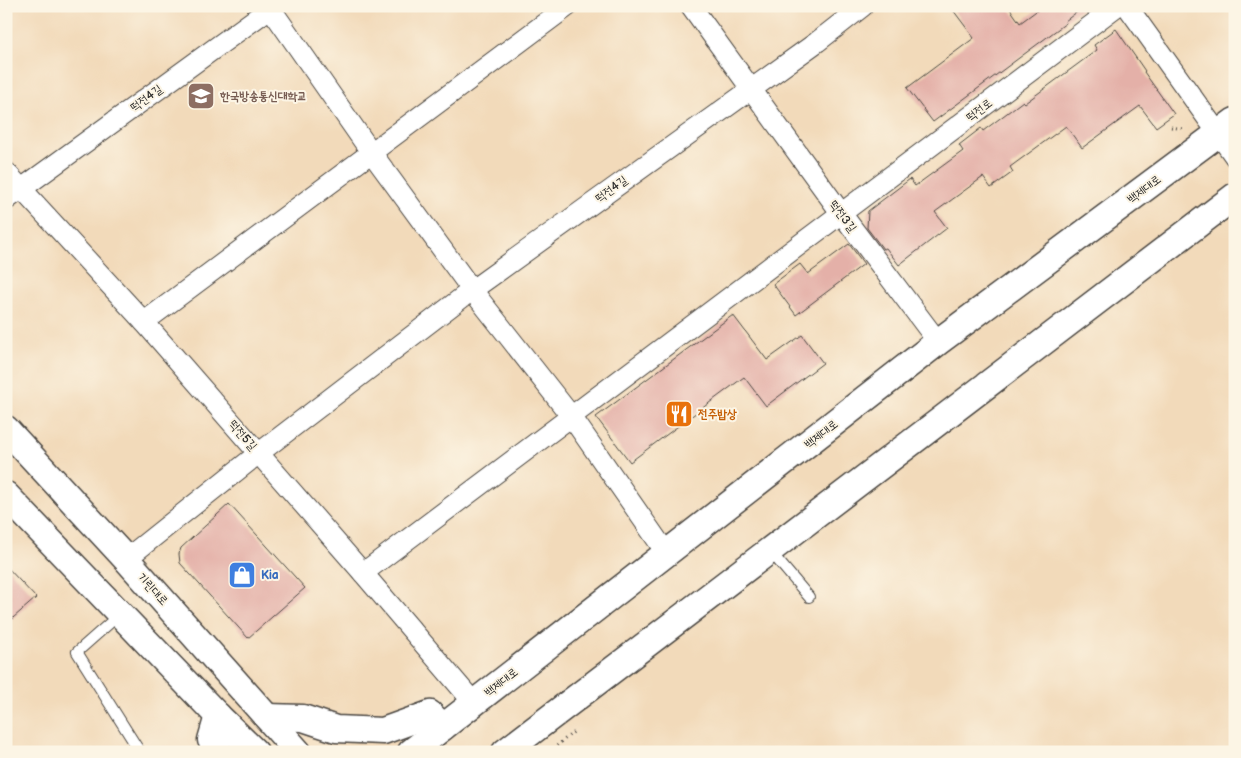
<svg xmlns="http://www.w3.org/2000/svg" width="1241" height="758" viewBox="0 0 1241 758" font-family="'Balsamiq Sans','Poor Story',sans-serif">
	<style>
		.building { fill: #e4b0a8 }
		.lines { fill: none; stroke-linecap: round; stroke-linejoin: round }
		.service-casing { stroke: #494540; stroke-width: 12 }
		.minor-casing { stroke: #494540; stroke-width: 22 }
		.tertiary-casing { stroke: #494540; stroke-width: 29 }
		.path { stroke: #494540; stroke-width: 3; stroke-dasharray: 1 4; stroke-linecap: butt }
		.service { stroke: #fff; stroke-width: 10 }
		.minor { stroke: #fff; stroke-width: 20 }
		.tertiary { stroke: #fff; stroke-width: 26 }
		.labels { text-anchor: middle; stroke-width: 4; stroke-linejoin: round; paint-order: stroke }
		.education-label { font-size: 12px; font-weight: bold; fill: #785e54; stroke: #fcf5e5; text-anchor: start }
		.street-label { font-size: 12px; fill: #2b2b2b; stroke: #fcf5e5 }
		.food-label { font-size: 12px; font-weight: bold; fill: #c56008; stroke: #fcf5e5; text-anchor: start }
		.shop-label { font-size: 12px; font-weight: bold; fill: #366cbe; stroke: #fcf5e5; text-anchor: start }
	</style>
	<rect width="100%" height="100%" fill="#fcf5e5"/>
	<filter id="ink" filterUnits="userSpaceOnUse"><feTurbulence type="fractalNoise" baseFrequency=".02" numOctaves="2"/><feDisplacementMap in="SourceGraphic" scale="10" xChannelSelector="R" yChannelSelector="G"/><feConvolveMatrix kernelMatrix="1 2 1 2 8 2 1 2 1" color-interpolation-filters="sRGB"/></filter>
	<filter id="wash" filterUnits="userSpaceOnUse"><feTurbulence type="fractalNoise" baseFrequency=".0096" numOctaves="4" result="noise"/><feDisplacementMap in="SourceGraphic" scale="20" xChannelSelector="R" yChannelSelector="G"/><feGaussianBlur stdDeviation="1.12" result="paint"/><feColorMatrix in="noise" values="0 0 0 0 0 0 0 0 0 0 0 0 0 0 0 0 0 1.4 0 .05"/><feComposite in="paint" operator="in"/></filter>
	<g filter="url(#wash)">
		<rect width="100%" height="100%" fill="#f2daba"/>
		<g id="blocks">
			<g class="building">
				<path d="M 950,6 L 1008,6 L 1020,23 L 1043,6 L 1085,6 L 1065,21 L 1066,23 L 933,122 L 907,88 L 974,38 Z"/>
				<path d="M 1116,29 L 1145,71 L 1144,72 L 1174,114 L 1156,127 L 1140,106 L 1082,148 L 1066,126 L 1010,167 L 1013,172 L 991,188 L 983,177 L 935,212 L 947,228 L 899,265 L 886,248 L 883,249 L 867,228 L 868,211 L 910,179 L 915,186 L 963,151 L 959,145 L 981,128 L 983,131 L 1023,101 L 1025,103 L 1097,50 L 1094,45 Z"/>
				<path d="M 849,244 L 864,264 L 796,315 L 773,284 L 800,264 L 808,274 Z"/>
				<path d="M 733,315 L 767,360 L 802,335 L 823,363 L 766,406 L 744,377 L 630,462 L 596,417 Z"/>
				<path d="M 229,504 L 305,588 L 248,638 L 180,563 L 179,554 L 181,548 Z"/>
				<path d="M 6,566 L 36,598 L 6,624 Z"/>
			</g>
		</g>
	</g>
	<g filter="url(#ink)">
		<use href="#blocks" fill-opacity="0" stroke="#494540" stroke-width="1"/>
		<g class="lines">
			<g class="service-casing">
				<g id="service">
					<path d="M 770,551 L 809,597"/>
					<path d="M 120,614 L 77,652 L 140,752"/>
				</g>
			</g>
			<g class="minor-casing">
				<g id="minor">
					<path d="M 269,6 L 371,152 L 472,290 L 571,416 L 667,554"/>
					<path d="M 691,6 L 841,213 L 938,342"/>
					<path d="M 1127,6 L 1235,157"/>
					<path d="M 6,172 L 144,322 L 363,573 L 474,703"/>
					<path d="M 6,200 L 273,6"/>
					<path d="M 144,322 L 568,6"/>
					<path d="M 126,559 L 259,453 L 472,290 L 817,42 L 863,6"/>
					<path d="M 363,573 L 1117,6"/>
				</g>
			</g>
			<g class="tertiary-casing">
				<g id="tertiary">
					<path d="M 6,429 L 126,559 L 298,752"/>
					<path d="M 6,495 L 218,716 L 255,752"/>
					<path d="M 218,716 L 211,740 L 219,752"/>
					<path d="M 267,717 L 303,718 L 336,729 L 383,731 L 430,714 L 443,727"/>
					<path d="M 411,752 L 938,342 L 1235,121"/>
					<path d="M 505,752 L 1235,196"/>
				</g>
			</g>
			<g class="path">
				<path d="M 1234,82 L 1235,84"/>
				<path d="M 1171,127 L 1183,129"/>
				<path d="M 549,752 L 576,730"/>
			</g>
			<use href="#service" class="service"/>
			<use href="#minor" class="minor"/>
			<use href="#tertiary" class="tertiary"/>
		</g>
	</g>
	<defs>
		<g id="university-square" transform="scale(1.4375)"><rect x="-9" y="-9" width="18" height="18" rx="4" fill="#8d6e63" stroke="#fcf5e5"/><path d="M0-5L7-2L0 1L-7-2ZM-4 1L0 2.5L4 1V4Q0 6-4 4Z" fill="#fff"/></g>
		<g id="restaurant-square" transform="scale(1.4375)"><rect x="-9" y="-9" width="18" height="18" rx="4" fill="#e8710a" stroke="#fcf5e5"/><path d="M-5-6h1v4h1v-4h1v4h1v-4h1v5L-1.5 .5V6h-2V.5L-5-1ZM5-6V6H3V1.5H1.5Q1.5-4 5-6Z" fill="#fff"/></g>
		<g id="shop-square" transform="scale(1.4375)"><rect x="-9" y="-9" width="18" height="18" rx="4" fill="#3f7fe0" stroke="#fcf5e5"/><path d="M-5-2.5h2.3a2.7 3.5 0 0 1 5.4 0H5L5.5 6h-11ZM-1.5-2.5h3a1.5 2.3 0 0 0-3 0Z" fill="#fff"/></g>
	</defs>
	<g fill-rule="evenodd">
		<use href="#university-square" x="201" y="96"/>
		<use href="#restaurant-square" x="679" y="414"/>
		<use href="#shop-square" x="242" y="575"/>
	</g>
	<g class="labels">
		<g class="education-label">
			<text x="220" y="100">한국방송통신대학교</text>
		</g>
		<g class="street-label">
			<text transform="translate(146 98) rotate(-36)" y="4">떡전4길</text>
			<text transform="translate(979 110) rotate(-37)" y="4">떡전로</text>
			<text transform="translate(611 189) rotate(-36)" y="4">떡전4길</text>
			<text transform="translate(1144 189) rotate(-37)" y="4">백제대로</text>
			<text transform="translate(843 216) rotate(53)" y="4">떡전3길</text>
			<text transform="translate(821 434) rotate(-38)" y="4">백제대로</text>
			<text transform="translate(243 435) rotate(49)" y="4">떡전5길</text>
			<text transform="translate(153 589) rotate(48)" y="4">기린대로</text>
			<text transform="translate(501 682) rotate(-38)" y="4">백제대로</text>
		</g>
		<g class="food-label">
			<text x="698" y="418">전주밥상</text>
		</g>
		<g class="shop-label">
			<text x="261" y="579">Kia</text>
		</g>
	</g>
	<rect width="1241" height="758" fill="none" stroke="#fcf5e5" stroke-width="25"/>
</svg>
